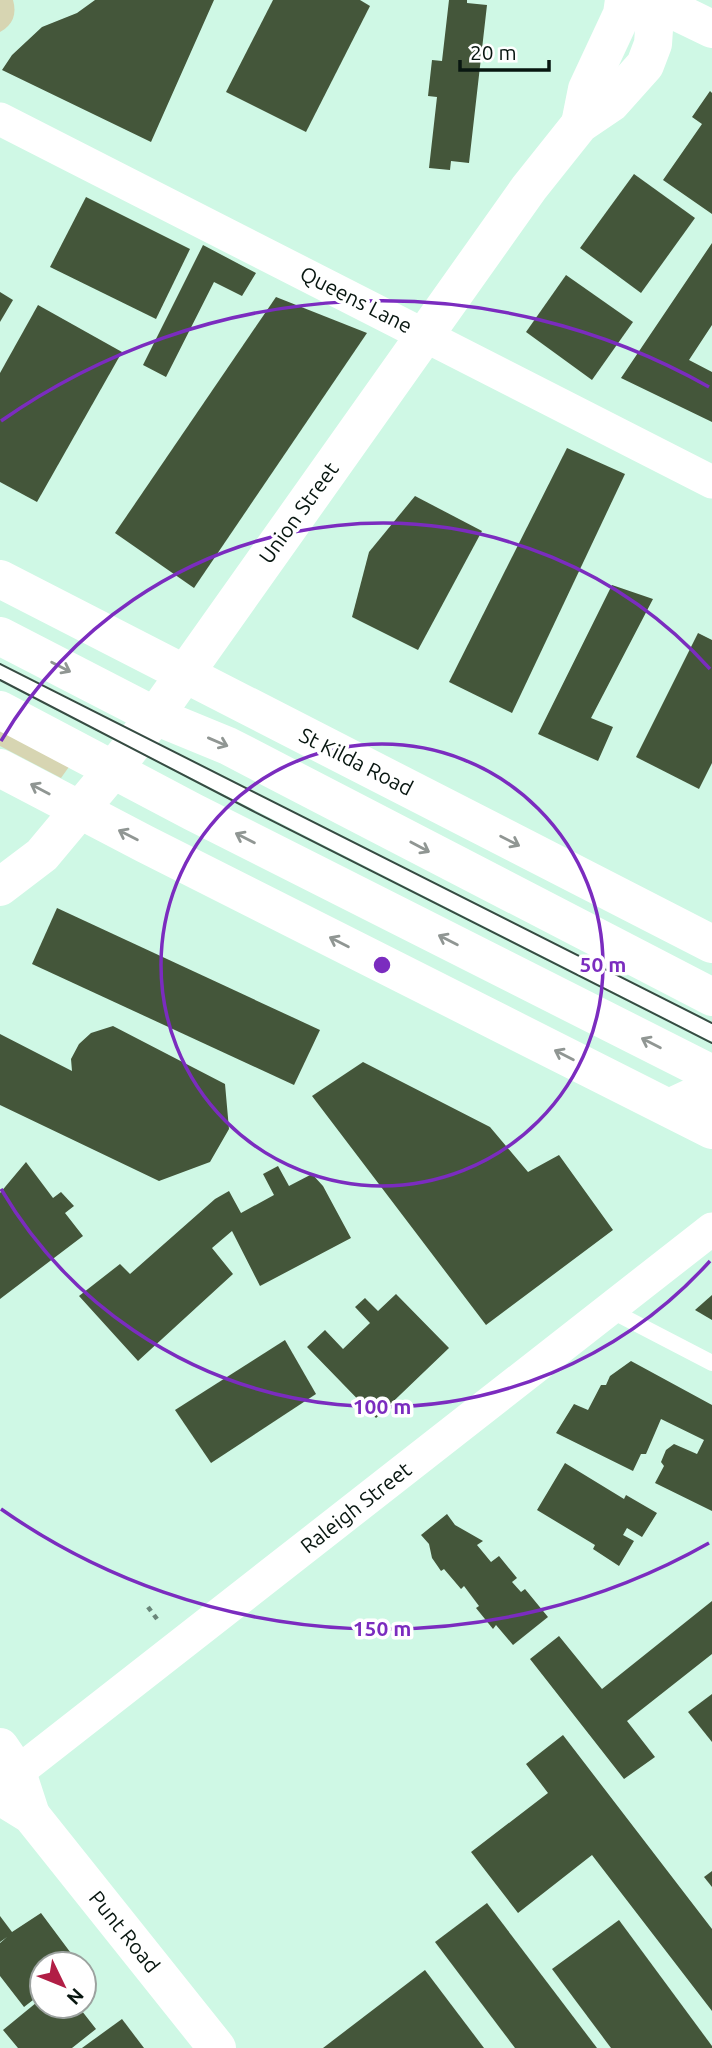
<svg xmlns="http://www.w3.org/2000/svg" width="712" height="2048" viewBox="0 0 712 2048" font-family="Ubuntu,sans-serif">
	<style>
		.green { fill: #d7d5b2 }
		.building { fill: #44563a }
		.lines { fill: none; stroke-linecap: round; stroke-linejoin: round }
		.path { stroke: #6a8679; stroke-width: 4.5; stroke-dasharray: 5 5; stroke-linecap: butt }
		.service { stroke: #fff; stroke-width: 16 }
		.minor { stroke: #fff; stroke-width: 33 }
		.tertiary { stroke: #fff; stroke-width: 38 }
		.secondary { stroke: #fff; stroke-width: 38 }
		.primary { stroke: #fff; stroke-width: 38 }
		.trunk { stroke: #fff; stroke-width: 38 }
		.tram { stroke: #364b42; stroke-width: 2 }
		.oneway { stroke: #909693 }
		.ring { fill: none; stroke: #7b2cbf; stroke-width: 3.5 }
		.labels { text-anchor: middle; stroke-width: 7; stroke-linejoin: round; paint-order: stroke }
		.street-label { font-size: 21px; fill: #081610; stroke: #fff }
		.centre { fill: #7b2cbf; stroke: #fff; stroke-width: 3.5 }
		.ring-label { font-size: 21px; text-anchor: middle; font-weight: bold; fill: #7b2cbf; stroke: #fff; stroke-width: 7; stroke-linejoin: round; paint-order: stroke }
	</style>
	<rect width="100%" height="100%" fill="#cff8e5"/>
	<g class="green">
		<path d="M 0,0 L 13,0 C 17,14 13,25 0,32 Z"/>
		<path d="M 0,728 L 71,764 L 61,778 L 0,746 Z"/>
	</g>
	<g class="building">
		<path d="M 95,0 L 214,0 L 151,142 L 2,70 L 12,55 L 42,27 L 77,13 Z"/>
		<path d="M 273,0 L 360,0 L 370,6 L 306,132 L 226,92 Z"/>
		<path d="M 449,0 L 467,0 L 467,3 L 487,5 L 469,163 L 451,161 L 450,170 L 429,168 L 437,97 L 428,96 L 432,60 L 442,61 Z"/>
		<path d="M 710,91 L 712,93 L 712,214 L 663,180 L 702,124 L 692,117 Z"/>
		<path d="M 634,174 L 695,218 L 641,293 L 580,248 Z"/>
		<path d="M 86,197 L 190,249 L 156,319 L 50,267 Z"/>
		<path d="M 712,243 L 712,325 L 689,360 L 712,372 L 712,422 L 621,378 Z"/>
		<path d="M 203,245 L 256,273 L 242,296 L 214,282 L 166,377 L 143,365 Z"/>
		<path d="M 566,275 L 633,322 L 592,380 L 526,332 Z"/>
		<path d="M 0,292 L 13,300 L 0,322 Z"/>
		<path d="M 276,297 L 367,333 L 194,588 L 115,533 Z"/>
		<path d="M 38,305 L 122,352 L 37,502 L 0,482 L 0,373 Z"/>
		<path d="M 567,448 L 625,474 L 512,713 L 449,682 Z"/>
		<path d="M 415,496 L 482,531 L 418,650 L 352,617 L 369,552 Z"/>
		<path d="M 612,585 L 653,599 L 591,718 L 613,727 L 598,761 L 538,734 Z"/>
		<path d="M 698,633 L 712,640 L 712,763 L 699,789 L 636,757 Z"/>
		<path d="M 57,908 L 320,1030 L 294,1085 L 32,964 Z"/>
		<path d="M 113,1026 L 225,1084 L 229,1129 L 210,1162 L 159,1181 L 0,1105 L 0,1034 L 72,1071 L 71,1059 L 79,1044 L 91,1033 Z"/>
		<path d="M 363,1062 L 490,1127 L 528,1172 L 559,1155 L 613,1230 L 486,1325 L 312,1096 Z"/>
		<path d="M 26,1162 L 53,1198 L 61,1192 L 74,1206 L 65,1213 L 83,1236 L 0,1299 L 0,1193 Z"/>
		<path d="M 278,1166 L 289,1186 L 312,1174 L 323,1186 L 351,1238 L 260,1286 L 232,1231 L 212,1248 L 233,1274 L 138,1361 L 79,1296 L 120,1264 L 130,1274 L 215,1199 L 229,1191 L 241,1213 L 274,1195 L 263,1174 Z"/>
		<path d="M 396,1294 L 449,1348 L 376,1418 L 307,1347 L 325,1330 L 343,1349 L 370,1323 L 355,1307 L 365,1298 L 378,1311 Z"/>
		<path d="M 712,1295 L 712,1320 L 695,1310 Z"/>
		<path d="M 285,1340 L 316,1394 L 211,1463 L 175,1410 Z"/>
		<path d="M 631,1361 L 712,1405 L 712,1511 L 655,1483 L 664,1466 L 661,1462 L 666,1450 L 674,1444 L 697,1454 L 704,1440 L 661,1419 L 646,1454 L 641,1454 L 633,1471 L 556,1433 L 574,1404 L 588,1410 L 601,1385 L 606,1385 L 610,1376 Z"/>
		<path d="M 565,1463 L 624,1499 L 626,1495 L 657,1513 L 642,1537 L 627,1528 L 623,1535 L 634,1541 L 619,1566 L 593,1549 L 595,1545 L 537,1510 Z"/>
		<path d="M 447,1514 L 455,1525 L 483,1541 L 477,1545 L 491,1562 L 499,1556 L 517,1578 L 512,1582 L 521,1592 L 525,1589 L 548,1617 L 513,1645 L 496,1625 L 493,1629 L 476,1608 L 479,1606 L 464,1586 L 461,1589 L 444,1569 L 441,1571 L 432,1558 L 429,1544 L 421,1535 Z"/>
		<path d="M 712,1601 L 712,1654 L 627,1721 L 655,1757 L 624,1779 L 530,1659 L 559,1636 L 602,1689 Z"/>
		<path d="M 712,1694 L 712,1742 L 688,1712 Z"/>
		<path d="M 563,1735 L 712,1929 L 712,2011 L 592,1855 L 518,1913 L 471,1852 L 548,1793 L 526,1764 Z"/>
		<path d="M 712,1871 L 712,1887 L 704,1877 Z"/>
		<path d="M 487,1903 L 597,2048 L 515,2048 L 435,1942 Z"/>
		<path d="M 41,1913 L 79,1964 L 42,1964 L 42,1993 L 24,2007 L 0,1976 L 0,1943 L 7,1937 L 0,1942 L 0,1916 L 12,1932 Z"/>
		<path d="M 619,1920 L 712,2046 L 712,2048 L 611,2048 L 552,1969 Z"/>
		<path d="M 425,1970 L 484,2048 L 323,2048 Z"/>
		<path d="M 42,1998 L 42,2006 L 78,2006 L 96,2029 L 72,2048 L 18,2048 L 3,2030 Z"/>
		<path d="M 122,2019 L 144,2048 L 82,2048 Z"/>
	</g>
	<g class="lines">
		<path class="path" d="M 148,1607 L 160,1623"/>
		<g class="service">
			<path d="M 0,672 L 712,1033"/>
			<path d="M 610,1310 L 712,1363"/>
		</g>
		<g class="minor">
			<path d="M 0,119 L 712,482"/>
			<path d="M 0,1786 L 712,1229"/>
		</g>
		<path class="tertiary" d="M 0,887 L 42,855 L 113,770"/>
		<g class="secondary">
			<path d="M 0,579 L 712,944"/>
			<path d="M 0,768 L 145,844 L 712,1130"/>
		</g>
		<g class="primary">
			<path d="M 580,124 L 587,89 L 622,14 L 624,0"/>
			<path d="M 0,636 L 155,716 L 228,746 L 712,997"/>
			<path d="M 0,710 L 193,812 L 712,1074"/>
			<path d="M 113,770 L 155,716 L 529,188 L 580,124 L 611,103 L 645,65 L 653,44 L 656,0"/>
			<path d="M 669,1108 L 712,1088"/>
		</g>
		<g class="trunk">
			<path d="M 652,0 L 712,29"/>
			<path d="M 0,1747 L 17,1772 L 31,1815"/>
			<path d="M 0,1796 L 31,1815 L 217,2048"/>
		</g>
		<g class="tram">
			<path d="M 0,664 L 712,1023"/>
			<path d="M 0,680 L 251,810 L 712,1043"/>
		</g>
	</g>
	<defs><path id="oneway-shaft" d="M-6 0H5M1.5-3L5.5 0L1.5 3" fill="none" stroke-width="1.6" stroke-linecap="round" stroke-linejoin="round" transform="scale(1.75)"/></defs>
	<g class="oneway">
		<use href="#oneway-shaft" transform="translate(61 667) rotate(27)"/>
		<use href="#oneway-shaft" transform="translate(218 742) rotate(23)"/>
		<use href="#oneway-shaft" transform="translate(40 789) rotate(-152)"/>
		<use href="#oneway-shaft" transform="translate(128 835) rotate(-153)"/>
		<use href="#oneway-shaft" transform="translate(245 838) rotate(-153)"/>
		<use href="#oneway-shaft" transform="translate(510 841) rotate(27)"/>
		<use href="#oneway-shaft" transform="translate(420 847) rotate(28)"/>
		<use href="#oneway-shaft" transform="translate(448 940) rotate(-153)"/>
		<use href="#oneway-shaft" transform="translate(339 942) rotate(-153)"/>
		<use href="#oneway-shaft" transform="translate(651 1043) rotate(-153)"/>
		<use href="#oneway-shaft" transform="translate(564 1055) rotate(-153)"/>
	</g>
	<g class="ring">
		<circle cx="382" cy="965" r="221"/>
		<path d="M710 1261A442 442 0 0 1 1 1189M1 741A442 442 0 0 1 710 669"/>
		<path d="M709 1543A664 664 0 0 1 1 1509M1 421A664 664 0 0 1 709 387"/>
	</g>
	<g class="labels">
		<g class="street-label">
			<text transform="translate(356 300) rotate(27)" y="7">Queens Lane</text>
			<text transform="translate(299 513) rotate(-54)" y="7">Union Street</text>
			<text transform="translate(356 762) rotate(27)" y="7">St Kilda Road</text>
			<text transform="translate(356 1508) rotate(-38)" y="7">Raleigh Street</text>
			<text transform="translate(124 1932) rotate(51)" y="7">Punt Road</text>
		</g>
	</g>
	<circle cx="382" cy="965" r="10" class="centre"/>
	<g class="ring-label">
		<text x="603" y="972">50 m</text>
		<text x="382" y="1414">100 m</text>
		<text x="382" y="1636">150 m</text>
	</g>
	<g transform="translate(63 1985) rotate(133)"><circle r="33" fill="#ffffff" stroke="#9ca29f" stroke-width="2"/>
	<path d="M0-5L12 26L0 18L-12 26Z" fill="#b11e45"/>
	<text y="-10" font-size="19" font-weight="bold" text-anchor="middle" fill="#081610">N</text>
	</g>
	<path d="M460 60v10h89v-10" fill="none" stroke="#081610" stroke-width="3.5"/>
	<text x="470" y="60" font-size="21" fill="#081610" stroke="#ffffff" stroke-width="5" paint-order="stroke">20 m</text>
</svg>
